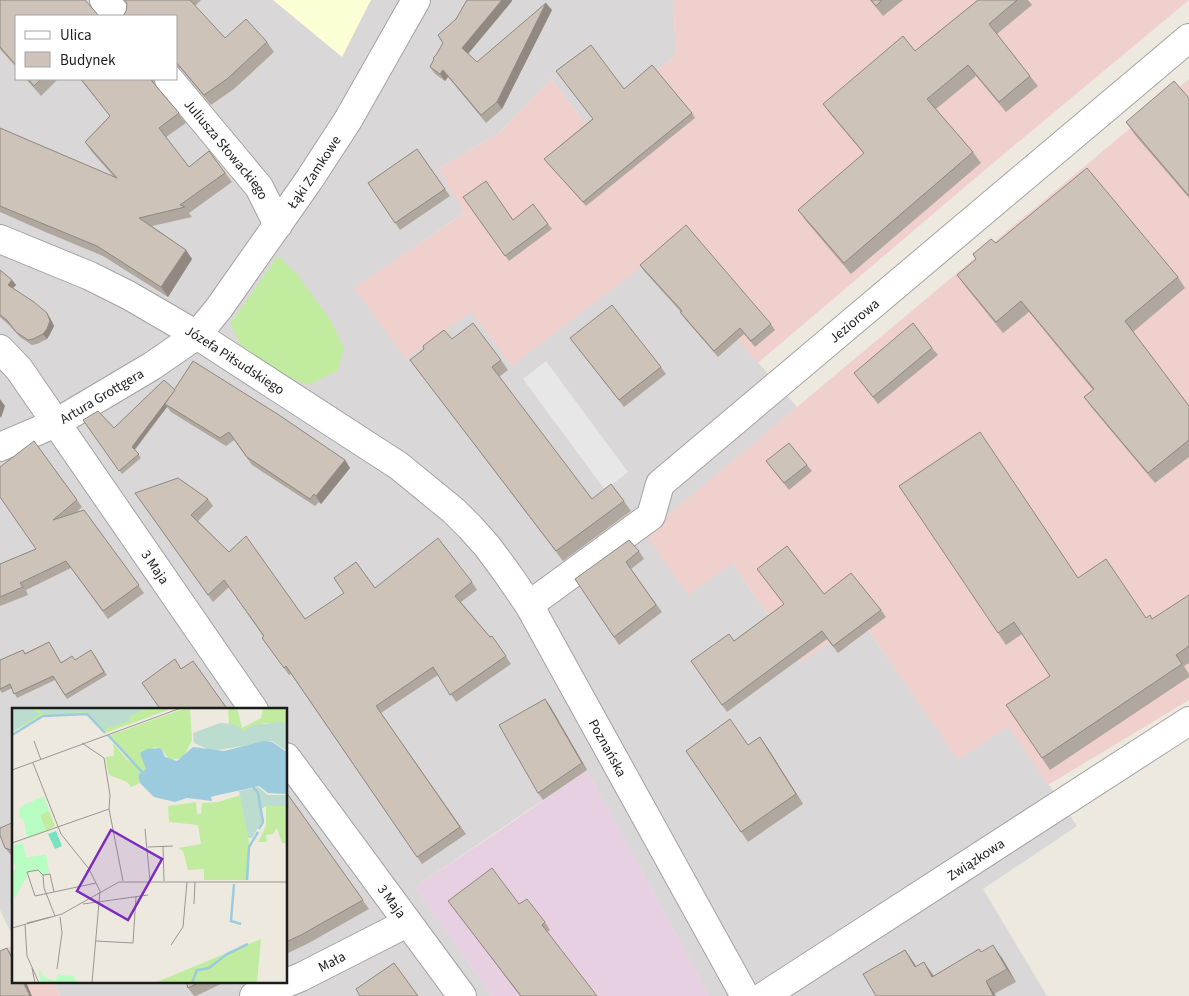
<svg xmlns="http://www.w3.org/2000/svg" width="1189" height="996" viewBox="0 0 1189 996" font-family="'Source Sans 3',sans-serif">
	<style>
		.residential { fill: #d9d7d7; fill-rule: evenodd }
		.commercial { fill: #f0d0cc }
		.industrial { fill: #e7d0e1 }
		.education { fill: #fcffd6 }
		.grass { fill: #c1eca0 }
		.parking { fill: #e7e7e7 }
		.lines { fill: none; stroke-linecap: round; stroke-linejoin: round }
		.minor-casing { stroke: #a2a2a2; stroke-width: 30 }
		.minor { stroke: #fff; stroke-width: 28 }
		.wall { fill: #b0a89e }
		.shaded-wall { fill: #908881 }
		.building { fill: #cdc3b8; stroke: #908881 }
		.labels { text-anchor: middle; stroke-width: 5; stroke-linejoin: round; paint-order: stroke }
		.street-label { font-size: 14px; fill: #1b1b1b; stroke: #fff }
		.inset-river { fill: none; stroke: #9ccbde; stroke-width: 2.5 }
		.inset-road { fill: none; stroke: #999791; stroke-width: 1 }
		.view { fill: #7b2cbf; fill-opacity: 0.15; stroke: #7b2cbf; stroke-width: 2.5 }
		.inset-edge { fill: none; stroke: #1b1b1b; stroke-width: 2.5 }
	</style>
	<rect width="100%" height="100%" fill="#ede9df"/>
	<path class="residential" d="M 0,0 L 673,0 L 676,54 L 589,129 L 551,79 L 499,133 L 438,169 L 465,212 L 355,288 L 471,312 L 661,251 L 797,407 L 646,534 L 732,563 L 801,662 L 861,620 L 958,759 L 1008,725 L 1077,826 L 983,889 L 1047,996 L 709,996 L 587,770 L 415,887 L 492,996 L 60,996 L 54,982 L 286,982 L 286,710 L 14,710 L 14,939 L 0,910 ZM 16,16 L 176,16 L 176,79 L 16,79 Z"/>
	<g class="commercial">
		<path d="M 673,0 L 1189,0 L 986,169 L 758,363 L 661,251 L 512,366 L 471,312 L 406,359 L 354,288 L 464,213 L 438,169 L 499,133 L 551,79 L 589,129 L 676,54 Z"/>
		<path d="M 1189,79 L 1189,700 L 1048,785 L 1008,726 L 958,760 L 862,621 L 801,662 L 732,563 L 688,595 L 645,534 Z"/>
		<path d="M 14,945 L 14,982 L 54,982 L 60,996 L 0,996 L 0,951 Z"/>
	</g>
	<path class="industrial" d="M 587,770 L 709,996 L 492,996 L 415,887 L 508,825 Z"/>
	<path class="education" d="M 273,0 L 371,0 L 342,57 Z"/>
	<path class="grass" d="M 278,256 L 296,273 L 331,321 L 344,348 L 338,370 L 309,385 L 271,371 L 241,345 L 230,324 Z"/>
	<path class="parking" d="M 546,361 L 628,472 L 605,490 L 523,379 Z"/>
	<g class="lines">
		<g class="minor-casing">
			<g id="minor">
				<path d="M 104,0 L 118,16"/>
				<path id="s1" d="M 169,79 L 259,187 L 278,225"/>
				<path id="s2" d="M 0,239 L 90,276 L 128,295 L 197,335 L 399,466 L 454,511 L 470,527 L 487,546 L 507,573 L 529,605 L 745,996"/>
				<path id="s3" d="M 0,349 L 19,369 L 254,710"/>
				<path id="s4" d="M 0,447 L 56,423 L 152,366 L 197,335 L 219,308 L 309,180 L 348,120 L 416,0"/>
				<path id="s5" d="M 529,605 L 651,516 L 660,484 L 1189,38"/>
				<path id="s6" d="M 286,757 L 462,996"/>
				<path id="s7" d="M 254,996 L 301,977 L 407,923"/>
				<path id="s8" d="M 764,996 L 1189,721"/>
			</g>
		</g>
		<use href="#minor" class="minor"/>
	</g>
	<g class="wall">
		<path d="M 0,0 L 16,16 L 16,67 L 0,49 Z"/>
		<path d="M 125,0 L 201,0 L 195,6 L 225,38 L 267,42 L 274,52 L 234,89 L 211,105 L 181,69 L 176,66 L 176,16 L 126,11 L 127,4 Z"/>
		<path d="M 870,0 L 903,0 L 883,16 Z"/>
		<path d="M 978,0 L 1028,0 L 1032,5 L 997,34 L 1030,76 L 1038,86 L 1006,112 L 976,76 L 936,109 L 973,152 L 981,163 L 851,274 L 806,221 L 798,210 L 864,154 L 831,115 L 823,104 L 915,51 Z"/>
		<path d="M 512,1 L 468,54 L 477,62 L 552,10 L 502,109 L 486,123 L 448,77 L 445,81 L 435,74 L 430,67 Z"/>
		<path d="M 26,79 L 58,79 L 41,96 Z"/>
		<path d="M 80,79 L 154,79 L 154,81 L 155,85 L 179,113 L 186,123 L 166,137 L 189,167 L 209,151 L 232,182 L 189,213 L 192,217 L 152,226 L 186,250 L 192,259 L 168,297 L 103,256 L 43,231 L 0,212 L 0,128 L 114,177 L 92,152 L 85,142 L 110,116 Z"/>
		<path d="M 624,89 L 692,113 L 695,118 L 586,206 L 544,159 L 592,119 Z"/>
		<path d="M 1189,98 L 1189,198 L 1135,135 L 1126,122 Z"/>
		<path d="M 417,149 L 450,196 L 400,230 L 368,183 Z"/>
		<path d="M 463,197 L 513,220 L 548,224 L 552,229 L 509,261 Z"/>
		<path d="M 996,243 L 1178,277 L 1185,288 L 1133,332 L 1189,406 L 1189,457 L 1155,483 L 1092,408 L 1084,397 L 1093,390 L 1029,312 L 1003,333 L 965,286 L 957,275 Z"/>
		<path d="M 640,265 L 771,324 L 775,330 L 755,347 L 744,334 L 718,357 L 685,319 L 680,312 L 681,312 L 644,271 Z"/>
		<path d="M 0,270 L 12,280 L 16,285 L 13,288 L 50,318 L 54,326 L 50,334 L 47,339 L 37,344 L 32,345 L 20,337 L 10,326 L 0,317 Z"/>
		<path d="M 570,338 L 661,367 L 666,374 L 624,407 Z"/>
		<path d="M 452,339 L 501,360 L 508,370 L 499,377 L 592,499 L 624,501 L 631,511 L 563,561 L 410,360 Z"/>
		<path d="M 932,348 L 938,355 L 878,404 L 854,373 Z"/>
		<path d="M 175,390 L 345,460 L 350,468 L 321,504 L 319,502 L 315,506 L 252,465 L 234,440 L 226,446 L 171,412 L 167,407 L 135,450 L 141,458 L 122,474 L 83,420 L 114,428 Z"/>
		<path d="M 34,441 L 82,507 L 77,512 L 84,510 L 144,593 L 108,619 L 71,568 L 26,590 L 28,595 L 0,606 L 0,564 L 36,549 Z"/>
		<path d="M 766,461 L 807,465 L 812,471 L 789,490 Z"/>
		<path d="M 135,493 L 208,499 L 213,506 L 198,521 L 229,552 L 305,619 L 375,588 L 472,582 L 477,590 L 461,602 L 490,637 L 492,636 L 511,664 L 456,702 L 438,675 L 381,713 L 466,834 L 422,864 L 291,674 L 289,675 L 262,638 L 263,636 L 229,587 L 213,602 Z"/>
		<path d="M 639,551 L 644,559 L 631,569 L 662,612 L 619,645 L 575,579 Z"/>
		<path d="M 757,569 L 824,594 L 881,610 L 886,617 L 838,653 L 827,639 L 727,712 L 691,661 L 734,641 L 784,604 Z"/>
		<path d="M 1078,578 L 1146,618 L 1152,619 L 1189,595 L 1189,663 L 1184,666 L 1189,674 L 1189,677 L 1050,770 L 1042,758 L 1050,676 L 1022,634 L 1006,645 L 998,633 Z"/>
		<path d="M 49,642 L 61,663 L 75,660 L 94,654 L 107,675 L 67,699 L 55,680 L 17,698 L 12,688 L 2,693 L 0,690 L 0,660 L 23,650 L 25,653 Z"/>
		<path d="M 545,699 L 550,706 L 587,770 L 543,800 L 538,793 Z"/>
		<path d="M 748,745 L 767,747 L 803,804 L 748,842 L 686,751 Z"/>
		<path d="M 286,792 L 369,909 L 307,944 L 286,954 Z"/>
		<path d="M 14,822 L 14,856 L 10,854 L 5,848 Z"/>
		<path d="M 448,901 L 519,904 L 545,922 L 550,930 L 547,932 L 597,996 L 520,996 Z"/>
		<path d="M 905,950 L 916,966 L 933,976 L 981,952 L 1002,958 L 1016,982 L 994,994 L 996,996 L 876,996 Z"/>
		<path d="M 186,982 L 225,982 L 196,996 L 194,996 L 188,988 Z"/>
	</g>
	<g class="shaded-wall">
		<path d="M 502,0 L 512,0 L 512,1 L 467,55 L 462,48 Z"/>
		<path d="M 546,3 L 552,10 L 502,109 L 497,102 Z"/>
		<path d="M 443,70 L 448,77 L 445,81 L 440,74 Z"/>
		<path d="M 186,250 L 192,259 L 168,297 L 161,287 Z"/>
		<path d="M 12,280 L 16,285 L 11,290 L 8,285 Z"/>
		<path d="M 47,313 L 50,318 L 54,326 L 50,334 L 47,339 L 43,334 Z"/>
		<path d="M 175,390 L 165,404 L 167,407 L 134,450 L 132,447 Z"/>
		<path d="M 0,399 L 5,406 L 1,418 L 0,416 Z"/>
		<path d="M 345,460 L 350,468 L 321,504 L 316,496 Z"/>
		<path d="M 545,699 L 550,706 L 587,770 L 582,763 Z"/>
		<path d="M 760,737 L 767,747 L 803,804 L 796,794 Z"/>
		<path d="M 993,945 L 1002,958 L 1016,982 L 1007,969 Z"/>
		<path d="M 7,948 L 14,959 L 14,963 Z"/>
		<path d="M 905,950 L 914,963 L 923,980 L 915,967 Z"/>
		<path d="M 924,962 L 933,975 L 941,989 L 932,977 Z"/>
		<path d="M 986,981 L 996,996 L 993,995 Z"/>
		<path d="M 23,982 L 26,982 L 32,996 L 30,996 Z"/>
	</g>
	<g class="building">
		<path d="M 0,0 L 85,0 L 99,16 L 16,16 L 16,65 L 0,47 Z"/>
		<path d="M 125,0 L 190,0 L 225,38 L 246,19 L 267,42 L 227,79 L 204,95 L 176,62 L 176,16 L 123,16 L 126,11 L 127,4 Z"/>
		<path d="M 467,0 L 502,0 L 462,48 L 477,62 L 546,3 L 497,102 L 481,115 L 443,70 L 440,74 L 430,67 L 434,59 L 433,58 L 436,55 L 443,43 L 438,35 L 456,19 Z"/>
		<path d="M 871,0 L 882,0 L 876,6 Z"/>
		<path d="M 978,0 L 1017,0 L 989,24 L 1030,76 L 999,102 L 968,65 L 927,99 L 973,152 L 844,263 L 798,210 L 864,153 L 823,104 L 903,36 L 915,51 Z"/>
		<path d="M 591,45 L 624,89 L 652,65 L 692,113 L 583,202 L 544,159 L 593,119 L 556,71 Z"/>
		<path d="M 28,79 L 41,79 L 34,86 Z"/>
		<path d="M 81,79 L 150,79 L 179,113 L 159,128 L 189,167 L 209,151 L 225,173 L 180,205 L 185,207 L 139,218 L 186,250 L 161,287 L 97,246 L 0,206 L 0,128 L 117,178 L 85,142 L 110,116 Z"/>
		<path d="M 1174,81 L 1189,98 L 1189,196 L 1126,122 Z"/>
		<path d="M 417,149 L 445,189 L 395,223 L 368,183 Z"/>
		<path d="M 1087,168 L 1178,277 L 1125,321 L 1189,406 L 1189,440 L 1148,473 L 1084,397 L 1094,389 L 1021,301 L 996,322 L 957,275 L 976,259 L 973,254 L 991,239 L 996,243 Z"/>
		<path d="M 486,181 L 513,220 L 533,204 L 548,224 L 505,256 L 463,197 Z"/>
		<path d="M 686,225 L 771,324 L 751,341 L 740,328 L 714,351 L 680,312 L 682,311 L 640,265 Z"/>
		<path d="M 0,270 L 12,280 L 8,285 L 34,302 L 47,313 L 50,321 L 47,329 L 43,334 L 33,339 L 28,340 L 16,332 L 7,320 L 0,315 Z"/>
		<path d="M 612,305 L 661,367 L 619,400 L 570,338 Z"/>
		<path d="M 473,323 L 501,360 L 492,367 L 592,499 L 611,484 L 624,501 L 556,551 L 410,360 L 424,349 L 423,346 L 444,330 L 452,339 Z"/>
		<path d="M 913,323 L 932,348 L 873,397 L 854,373 Z"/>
		<path d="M 193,361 L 279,415 L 345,460 L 316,496 L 314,494 L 310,499 L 247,457 L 229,432 L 220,438 L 165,404 Z"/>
		<path d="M 164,380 L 175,390 L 132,447 L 139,454 L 119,471 L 83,420 L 98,411 L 114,428 Z"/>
		<path d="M 980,432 L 1078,578 L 1106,559 L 1146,618 L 1150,615 L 1152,619 L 1189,595 L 1189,646 L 1176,655 L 1182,664 L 1042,758 L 1006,705 L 1050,676 L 1014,622 L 998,633 L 899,486 Z"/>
		<path d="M 34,441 L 77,500 L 53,520 L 84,510 L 139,585 L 103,611 L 66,561 L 20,583 L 23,587 L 0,597 L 0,564 L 36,549 L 0,497 L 0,467 Z"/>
		<path d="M 789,443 L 807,465 L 784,483 L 766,461 Z"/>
		<path d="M 178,478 L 208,499 L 191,515 L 229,552 L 246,536 L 305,619 L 344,593 L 334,578 L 356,562 L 375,588 L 438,538 L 472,582 L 455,596 L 490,637 L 492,636 L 506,656 L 450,695 L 433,667 L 376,706 L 460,827 L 417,857 L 286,666 L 284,668 L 262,638 L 264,636 L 224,580 L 208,595 L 135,493 Z"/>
		<path d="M 629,540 L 639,551 L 626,562 L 656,605 L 614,637 L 575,579 Z"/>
		<path d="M 787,546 L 824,594 L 851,573 L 881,610 L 833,646 L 822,631 L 722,705 L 691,661 L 729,634 L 734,641 L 784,604 L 757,569 Z"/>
		<path d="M 49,642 L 61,663 L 72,656 L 75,660 L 91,650 L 104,672 L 65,695 L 53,676 L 14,694 L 10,684 L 0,689 L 0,660 L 23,650 L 25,654 Z"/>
		<path d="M 175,659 L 181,669 L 193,661 L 228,710 L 161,710 L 142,683 Z"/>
		<path d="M 545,699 L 582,763 L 538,793 L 499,725 Z"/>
		<path d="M 730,719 L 748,745 L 760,737 L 796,794 L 741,832 L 686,751 Z"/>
		<path d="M 286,792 L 363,900 L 301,935 L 286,942 Z"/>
		<path d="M 14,822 L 14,851 L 5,848 L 0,835 L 0,828 Z"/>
		<path d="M 492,868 L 519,904 L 527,899 L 545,922 L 542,925 L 597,996 L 521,996 L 448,901 Z"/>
		<path d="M 993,945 L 1007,969 L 986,981 L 993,995 L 992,996 L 876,996 L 863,974 L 905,950 L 915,967 L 924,962 L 932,977 L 979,949 L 981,952 Z"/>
		<path d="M 7,948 L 14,963 L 14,982 L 23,982 L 30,996 L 0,996 L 0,951 Z"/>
		<path d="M 394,963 L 418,996 L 360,996 L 356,989 Z"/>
		<path d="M 186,982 L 200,982 L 188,988 Z"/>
	</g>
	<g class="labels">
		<g class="street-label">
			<text dy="5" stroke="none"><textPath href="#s1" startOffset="91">Juliusza Słowackiego</textPath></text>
			<text dy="5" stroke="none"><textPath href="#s4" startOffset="428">Łąki Zamkowe</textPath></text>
			<text dy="5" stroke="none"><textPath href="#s5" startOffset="438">Jeziorowa</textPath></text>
			<text dy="5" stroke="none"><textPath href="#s2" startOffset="265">Józefa Piłsudskiego</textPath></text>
			<text dy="5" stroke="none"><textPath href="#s4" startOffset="114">Artura Grottgera</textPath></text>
			<text dy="5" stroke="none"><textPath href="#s3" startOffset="268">3 Maja</textPath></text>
			<text dy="5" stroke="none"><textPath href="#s2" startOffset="815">Poznańska</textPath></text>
			<text dy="5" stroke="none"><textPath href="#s8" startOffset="252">Związkowa</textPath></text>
			<text dy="5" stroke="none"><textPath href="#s6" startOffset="179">3 Maja</textPath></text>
			<text dy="5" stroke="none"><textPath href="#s7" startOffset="85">Mała</textPath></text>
		</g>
	</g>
	<g transform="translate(12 708)">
		<rect width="275" height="275" fill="#ede9df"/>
		<path d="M 0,0 L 155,0 L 156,2 L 93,25 L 75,6 L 59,6 L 30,8 L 0,24 ZM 174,0 L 178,0 L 180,32 L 171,50 L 157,52 L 149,40 L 142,39 L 132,52 L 134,61 L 126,67 L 128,75 L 119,79 L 115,74 L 97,67 L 93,49 L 102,48 L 101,35 L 115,52 L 119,54 L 96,28 ZM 216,0 L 225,0 L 230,20 L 249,10 L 251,0 L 275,0 L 275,15 L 253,15 L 232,23 L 217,16 ZM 228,87 L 237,134 L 237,167 L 235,172 L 192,172 L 192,161 L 176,162 L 171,143 L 166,140 L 189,136 L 186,117 L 157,114 L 156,98 L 184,94 L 185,106 L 189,106 L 190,95 L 206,94 ZM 254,98 L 275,98 L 275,135 L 270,135 L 265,120 L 261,126 L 254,127 L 255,134 L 246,134 L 254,118 ZM 37,103 L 43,118 L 34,123 L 28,107 ZM 249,231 L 245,275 L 142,275 Z" fill="#c1eca0"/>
		<path d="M 0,0 L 20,0 L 28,6 L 0,24 ZM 25,0 L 135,0 L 117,9 L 117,13 L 92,21 L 74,4 L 32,6 ZM 268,14 L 275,15 L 275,43 L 260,33 L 200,43 L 182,35 L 181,25 L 208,15 L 222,16 L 232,23 L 241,17 ZM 246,79 L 256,87 L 275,87 L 275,98 L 254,98 L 248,102 L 250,113 L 240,130 L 236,130 L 227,83 Z" fill="#bbdccf"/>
		<path d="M 32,88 L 37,103 L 28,107 L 34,123 L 15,130 L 12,112 L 7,110 L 8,99 ZM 11,135 L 14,150 L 34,146 L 37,164 L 29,169 L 28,163 L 17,164 L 3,190 L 0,186 L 0,167 L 4,159 L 0,152 L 2,137 ZM 26,261 L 34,270 L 44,273 L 45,267 L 62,268 L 64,275 L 29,275 Z" fill="#b7fcc1"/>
		<path d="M 44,123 L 50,138 L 43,141 L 36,126 Z" fill="#77e2c0"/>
		<path d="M 252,33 L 260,34 L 275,44 L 275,86 L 256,85 L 247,78 L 202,88 L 199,89 L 200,93 L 175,90 L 163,94 L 142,89 L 128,75 L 126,67 L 134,61 L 128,45 L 135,41 L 149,40 L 153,49 L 165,53 L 181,39 L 212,43 Z" fill="#9ccbde"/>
		<path class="inset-river" d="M 31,8 L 75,6 L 93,25M 0,27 L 31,8M 96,27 L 131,65M 241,79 L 246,85 L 251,114 L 247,121M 235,172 L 237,139 L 246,124M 222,176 L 219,213 L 229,216M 180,275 L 185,262 L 197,260 L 215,246 L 236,236"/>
		<path class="inset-road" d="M 22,33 L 29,52M 70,35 L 92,50 L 98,87 L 97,101 L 111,173M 21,55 L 49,126 L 77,161 L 88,183 L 80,275M 0,62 L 169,0M 133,121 L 138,173M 0,135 L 97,101M 151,138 L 152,173M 136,139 L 161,138M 31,167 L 26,162 L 15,164 L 23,188 L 84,175M 42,184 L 38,166 L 31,167 L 32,180 L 43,208M 71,196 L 136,187M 182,196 L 183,174M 15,215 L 39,209M 13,217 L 15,248 L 27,275M 0,220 L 50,206 L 107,174 L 275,174M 84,233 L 121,235 L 124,189M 159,237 L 171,219 L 175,174M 20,260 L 23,275M 45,261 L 50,225 L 48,209"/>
		<path class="view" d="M 99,122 L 150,151 L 116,212 L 65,183 Z"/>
		<rect width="275" height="275" class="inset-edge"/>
	</g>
	<rect x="15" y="15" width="162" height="65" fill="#ffffff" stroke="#a4a4a4"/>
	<rect x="25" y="31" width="25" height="8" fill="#ffffff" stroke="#a4a4a4"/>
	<text x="60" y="40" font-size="15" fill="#1b1b1b">Ulica</text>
	<rect x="25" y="52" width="25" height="15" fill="#cdc3b8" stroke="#a4a4a4"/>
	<text x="60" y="65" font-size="15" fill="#1b1b1b">Budynek</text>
</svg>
